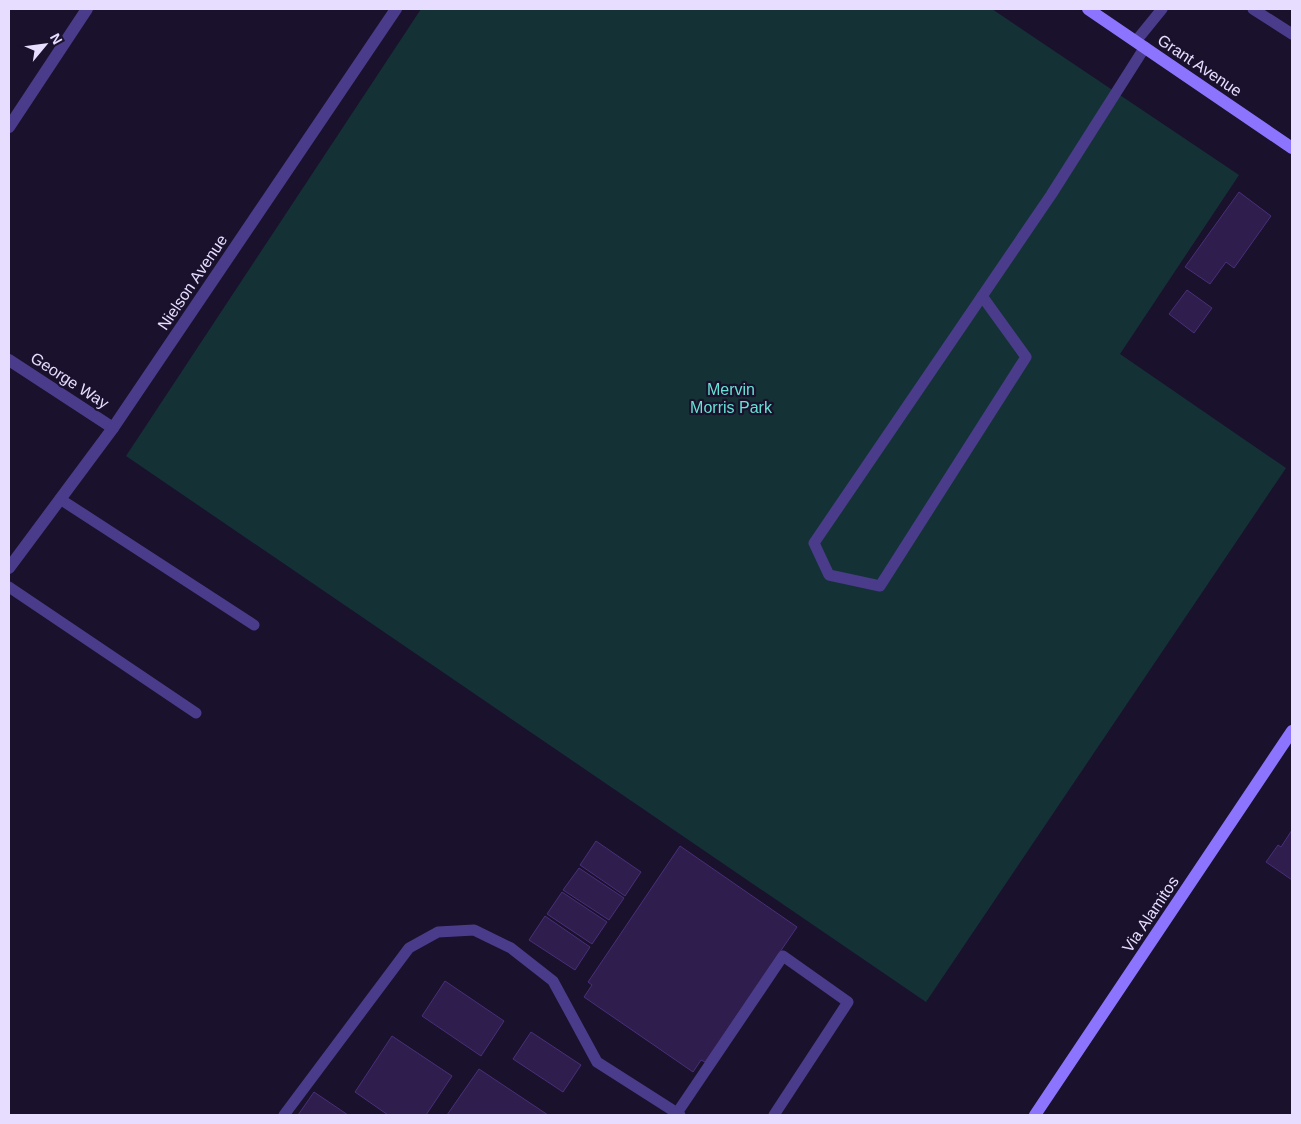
<svg xmlns="http://www.w3.org/2000/svg" width="1301" height="1124" viewBox="0 0 1301 1124" font-family="Arial,sans-serif">
	<style>
		.green { fill: #143236 }
		.building { fill: #2e1d4d; stroke: #492f7a }
		.lines { fill: none; stroke-linecap: round; stroke-linejoin: round }
		.lane { stroke: #4b3c8b; stroke-width: 11 }
		.street { stroke: #4b3c8b; stroke-width: 12 }
		.secondary { stroke: #8c74ff; stroke-width: 12 }
		.labels { text-anchor: middle; stroke-width: 4.5; stroke-linejoin: round; paint-order: stroke }
		.street-label { font-size: 16px; fill: #e6ddff; stroke: #1a112c }
		.park-label { font-size: 16px; fill: #66e2d6; stroke: #1a112c }
	</style>
	<rect width="100%" height="100%" fill="#1a112c"/>
	<path class="green" d="M 421,9 L 992,9 L 1239,175 L 1120,354 L 1286,468 L 926,1002 L 126,456 Z"/>
	<g class="building">
		<path d="M 1239,192 L 1271,216 L 1234,268 L 1226,262 L 1210,284 L 1185,267 Z"/>
		<path d="M 1187,290 L 1212,308 L 1194,333 L 1169,314 Z"/>
		<path d="M 1292,830 L 1292,880 L 1266,862 L 1278,845 L 1281,847 Z"/>
		<path d="M 596,841 L 641,872 L 625,896 L 580,865 Z"/>
		<path d="M 680,846 L 797,927 L 705,1062 L 701,1060 L 693,1072 L 584,997 L 592,985 L 588,982 Z"/>
		<path d="M 579,868 L 624,898 L 609,920 L 563,890 Z"/>
		<path d="M 562,892 L 607,922 L 592,944 L 547,914 Z"/>
		<path d="M 545,916 L 590,947 L 575,970 L 529,940 Z"/>
		<path d="M 445,981 L 504,1021 L 481,1056 L 422,1016 Z"/>
		<path d="M 531,1032 L 581,1065 L 563,1092 L 513,1059 Z"/>
		<path d="M 392,1036 L 452,1076 L 426,1115 L 388,1115 L 355,1092 Z"/>
		<path d="M 479,1069 L 548,1115 L 447,1115 Z"/>
		<path d="M 314,1092 L 348,1115 L 298,1115 Z"/>
	</g>
	<g class="lines">
		<g class="lane">
			<path d="M 1253,9 L 1292,34"/>
			<path d="M 1136,41 L 1162,9"/>
			<path d="M 982,296 L 1026,357 L 880,586 L 829,575 L 814,543 L 1051,195 L 1145,47"/>
			<path d="M 60,499 L 254,625"/>
			<path d="M 9,587 L 196,713"/>
			<path d="M 284,1115 L 409,948 L 438,932 L 474,930 L 511,948 L 553,981 L 597,1062 L 677,1113"/>
			<path d="M 680,1115 L 677,1113 L 783,956 L 848,1002 L 774,1115"/>
		</g>
		<g class="street">
			<path d="M 9,127 L 87,9"/>
			<path d="M 9,360 L 113,428"/>
			<path d="M 9,568 L 113,428 L 396,9"/>
		</g>
		<g class="secondary">
			<path d="M 1088,9 L 1292,148"/>
			<path d="M 1035,1115 L 1292,731"/>
		</g>
	</g>
	<g class="labels">
		<g class="street-label">
			<text transform="translate(1200 65) rotate(34)" y="6">Grant Avenue</text>
			<text transform="translate(192 282) rotate(-56)" y="6">Nielson Avenue</text>
			<text transform="translate(70 380) rotate(33)" y="6">George Way</text>
			<text transform="translate(1150 914) rotate(-56)" y="6">Via Alamitos</text>
		</g>
		<g class="park-label">
			<text x="731" y="395">Mervin<tspan x="731" dy="18">Morris Park</tspan></text>
		</g>
	</g>
	<rect width="1301" height="1124" fill="none" stroke="#e6ddff" stroke-width="20"/>
	<g transform="translate(45 45) rotate(61)" stroke="#1a112c" stroke-width="4" paint-order="stroke">
	<path d="M0-4L9 19L0 12L-9 19Z" fill="#e6ddff"/>
	<text y="-8" font-size="14" font-weight="bold" text-anchor="middle" fill="#e6ddff">N</text>
	</g>
</svg>
